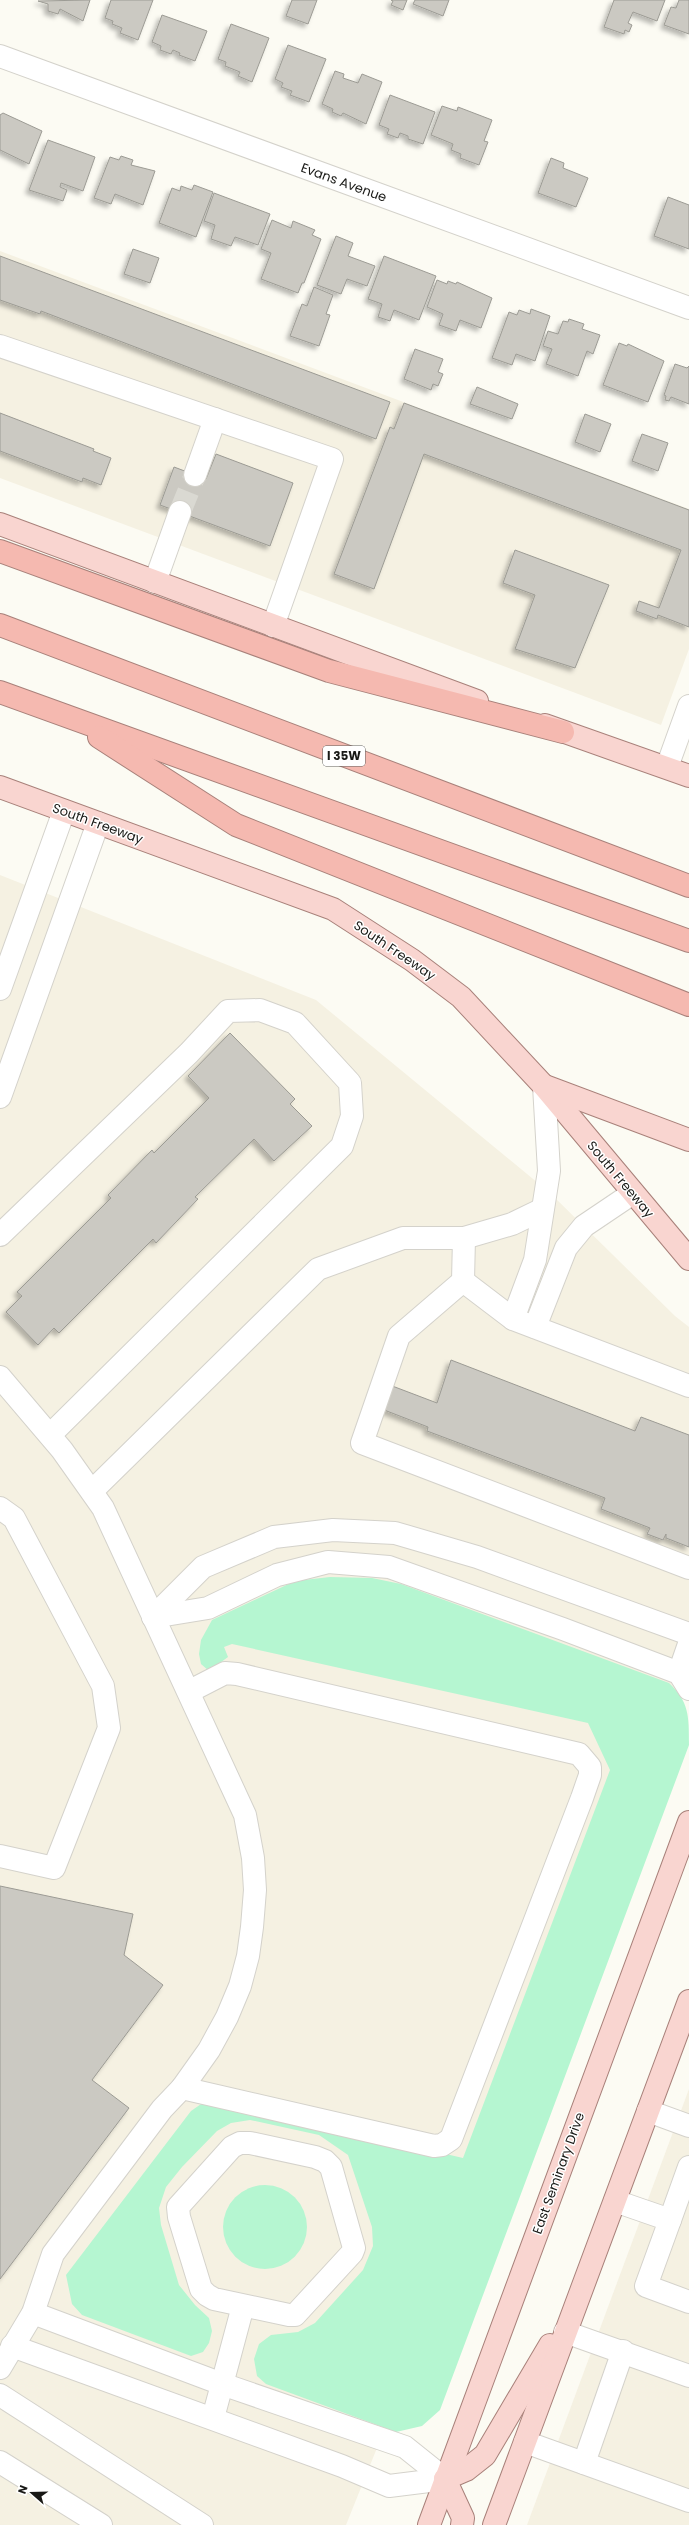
<svg xmlns="http://www.w3.org/2000/svg" width="689" height="2525" viewBox="0 0 689 2525" font-family="Poppins,sans-serif">
	<style>
		.built { fill: #f5f1e2 }
		.green { fill: #b5f6d1 }
		.building { fill: #cbc9c2; stroke: #9c9b94; filter: url(#shadow) }
		.lines { fill: none; stroke-linecap: round; stroke-linejoin: round }
		.minor-tunnel { stroke: #dad9d2; stroke-width: 22; stroke-dasharray: 22 11; stroke-linecap: butt }
		.minor-casing { stroke: #d4d2cb; stroke-width: 24 }
		.major-casing { stroke: #a8817a; stroke-width: 24 }
		.highway-casing { stroke: #a8817a; stroke-width: 24 }
		.minor { stroke: #fff; stroke-width: 22 }
		.major { stroke: #f9d5d0; stroke-width: 22 }
		.highway { stroke: #f5b9b0; stroke-width: 22 }
		.labels { text-anchor: middle; stroke-width: 3; stroke-linejoin: round; paint-order: stroke }
		.shield { fill: #fff; stroke: #5e5e5c; stroke-width: 1 }
		.shield-label { font-size: 12px; font-weight: bold; fill: #191916 }
		.street-label { font-size: 13px; fill: #191916; stroke: #fff }
	</style>
	<defs>
		<filter id="shadow"><feDropShadow dx="-3.5" dy="3.5" stdDeviation="2" flood-color="#0004"/></filter>
	</defs>
	<rect width="100%" height="100%" fill="#fcfbf3"/>
	<g class="built">
		<path d="M 0,251 L 689,509 L 689,649 L 661,725 L 0,478 Z"/>
		<path d="M 0,875 L 316,1000 L 550,1193 L 675,1316 L 689,1327 L 689,1672 L 346,2525 L 0,2525 Z"/>
		<path d="M 689,2089 L 689,2525 L 527,2525 Z"/>
	</g>
	<g class="green">
		<path d="M 330,1577 L 372,1578 L 401,1584 L 669,1683 C 689,1702 689,1715 689,1745 L 440,2410 L 422,2426 L 396,2432 L 266,2384 L 257,2376 L 254,2359 L 259,2344 L 271,2335 L 298,2332 L 315,2323 L 363,2270 L 373,2246 L 372,2227 L 348,2155 L 319,2135 L 250,2120 L 231,2123 L 217,2131 L 182,2167 L 166,2187 L 159,2208 L 161,2225 L 179,2285 L 195,2305 L 209,2318 L 212,2331 L 209,2343 L 203,2352 L 191,2356 L 82,2315 L 72,2304 L 66,2275 L 191,2111 L 204,2102 L 223,2102 L 463,2158 L 610,1770 L 588,1723 L 232,1644 L 224,1647 L 228,1657 L 209,1671 L 201,1664 L 199,1654 L 201,1640 L 212,1620 L 295,1581 Z"/>
		<circle cx="265" cy="2227" r="42"/>
	</g>
	<g class="building">
		<path d="M 90,0 L 83,21 L 60,9 L 58,14 L 48,11 L 48,4 L 38,1 Z"/>
		<path d="M 111,0 L 153,0 L 138,40 L 120,33 L 122,28 L 112,24 L 113,21 L 105,18 Z"/>
		<path d="M 292,0 L 317,0 L 308,24 L 286,16 Z"/>
		<path d="M 391,0 L 407,0 L 403,10 L 391,5 L 393,1 Z"/>
		<path d="M 415,0 L 449,0 L 443,16 L 413,4 Z"/>
		<path d="M 614,0 L 665,0 L 657,21 L 633,12 L 628,23 L 632,25 L 629,32 L 625,30 L 624,34 L 604,27 Z"/>
		<path d="M 679,0 L 689,0 L 689,34 L 664,25 L 671,7 L 676,8 Z"/>
		<path d="M 162,15 L 207,31 L 195,61 L 179,55 L 180,53 L 173,50 L 171,54 L 160,50 L 161,46 L 152,42 Z"/>
		<path d="M 231,24 L 269,38 L 252,82 L 238,76 L 240,72 L 225,66 L 226,62 L 218,59 Z"/>
		<path d="M 288,45 L 326,59 L 309,102 L 290,95 L 292,91 L 281,87 L 283,83 L 275,79 Z"/>
		<path d="M 335,71 L 344,74 L 343,78 L 358,83 L 362,74 L 382,82 L 366,124 L 343,113 L 341,116 L 332,112 L 333,109 L 322,104 Z"/>
		<path d="M 390,95 L 435,112 L 423,144 L 408,139 L 408,136 L 400,133 L 398,138 L 387,134 L 389,129 L 379,125 Z"/>
		<path d="M 442,106 L 457,111 L 458,107 L 492,120 L 484,141 L 488,142 L 479,165 L 460,158 L 461,154 L 451,150 L 453,144 L 431,135 Z"/>
		<path d="M 3,113 L 42,131 L 29,164 L 0,150 L 0,115 Z"/>
		<path d="M 48,140 L 95,157 L 83,191 L 61,183 L 60,187 L 67,190 L 63,201 L 29,190 Z"/>
		<path d="M 121,156 L 133,160 L 131,165 L 155,171 L 143,205 L 115,194 L 111,204 L 94,198 L 110,157 L 119,160 Z"/>
		<path d="M 551,158 L 564,163 L 563,168 L 588,178 L 576,207 L 538,193 Z"/>
		<path d="M 194,185 L 213,192 L 196,237 L 159,223 L 172,188 L 180,191 L 181,186 L 192,190 Z"/>
		<path d="M 214,193 L 270,214 L 258,245 L 235,237 L 231,246 L 211,239 L 215,225 L 204,221 Z"/>
		<path d="M 668,197 L 689,205 L 689,249 L 654,236 Z"/>
		<path d="M 272,220 L 291,228 L 293,221 L 315,230 L 312,235 L 321,239 L 304,283 L 302,283 L 298,293 L 261,279 L 271,253 L 261,249 Z"/>
		<path d="M 336,236 L 353,243 L 348,256 L 375,266 L 367,286 L 347,279 L 341,294 L 317,285 Z"/>
		<path d="M 133,249 L 159,258 L 150,283 L 124,274 Z"/>
		<path d="M 0,256 L 390,402 L 376,439 L 41,311 L 40,314 L 0,300 Z"/>
		<path d="M 384,256 L 436,276 L 419,320 L 394,310 L 390,321 L 378,317 L 382,304 L 368,299 Z"/>
		<path d="M 437,280 L 447,284 L 448,281 L 456,284 L 457,282 L 492,298 L 481,328 L 460,320 L 456,331 L 439,325 L 443,314 L 427,307 Z"/>
		<path d="M 314,287 L 333,295 L 326,314 L 330,315 L 319,346 L 290,336 L 302,304 L 307,306 Z"/>
		<path d="M 531,309 L 550,316 L 535,361 L 516,354 L 512,365 L 492,358 L 509,312 L 517,315 L 519,310 L 530,314 Z"/>
		<path d="M 569,319 L 584,324 L 582,329 L 600,335 L 593,354 L 587,351 L 578,376 L 546,364 L 552,349 L 543,346 L 548,331 L 558,334 L 563,321 L 568,322 Z"/>
		<path d="M 619,343 L 627,346 L 628,344 L 664,361 L 648,402 L 603,385 Z"/>
		<path d="M 415,349 L 443,359 L 438,372 L 443,374 L 438,386 L 433,384 L 431,390 L 404,379 Z"/>
		<path d="M 675,364 L 687,368 L 689,366 L 689,404 L 671,397 L 669,401 L 665,400 L 666,396 L 664,395 Z"/>
		<path d="M 477,387 L 518,404 L 512,419 L 470,404 Z"/>
		<path d="M 404,403 L 689,510 L 689,627 L 658,615 L 657,619 L 636,611 L 639,601 L 659,608 L 681,550 L 424,454 L 374,589 L 334,574 L 390,427 L 394,429 Z"/>
		<path d="M 0,413 L 94,449 L 93,451 L 111,458 L 101,485 L 83,478 L 82,482 L 0,451 Z"/>
		<path d="M 585,414 L 611,424 L 600,452 L 575,442 Z"/>
		<path d="M 642,434 L 668,443 L 658,471 L 632,461 Z"/>
		<path d="M 216,454 L 293,483 L 270,546 L 160,505 L 174,467 L 206,479 Z"/>
		<path d="M 515,550 L 609,585 L 575,668 L 515,649 L 535,595 L 503,583 Z"/>
		<path d="M 230,1033 L 295,1099 L 290,1104 L 312,1126 L 274,1161 L 254,1139 L 195,1197 L 198,1199 L 156,1243 L 153,1239 L 59,1333 L 54,1328 L 38,1345 L 6,1312 L 22,1296 L 17,1292 L 111,1198 L 108,1195 L 152,1150 L 154,1153 L 209,1098 L 188,1076 Z"/>
		<path d="M 451,1360 L 635,1431 L 641,1417 L 689,1435 L 689,1547 L 666,1538 L 666,1534 L 663,1540 L 647,1534 L 650,1528 L 601,1509 L 605,1498 L 427,1431 L 428,1427 L 379,1408 L 387,1384 L 437,1403 Z"/>
		<path d="M 0,1886 L 133,1914 L 124,1955 L 163,1985 L 92,2080 L 129,2108 L 0,2279 Z"/>
	</g>
	<g class="lines">
		<path class="minor-tunnel" d="M 180,512 L 195,475"/>
		<g class="minor-casing">
			<g id="minor">
				<path d="M 0,56 L 689,308"/>
				<path d="M 0,346 L 332,459 L 273,626"/>
				<path d="M 195,475 L 215,419"/>
				<path d="M 155,582 L 180,512"/>
				<path d="M 667,767 L 689,706"/>
				<path d="M 0,989 L 64,811"/>
				<path d="M 0,1097 L 98,823"/>
				<path d="M 0,1235 L 189,1053 L 228,1011 L 260,1010 L 295,1023 L 350,1083 L 352,1116 L 342,1146 L 50,1435"/>
				<path d="M 464,1238 L 463,1281 L 399,1336 L 362,1443 L 689,1568"/>
				<path d="M 463,1281 L 513,1319 L 689,1386"/>
				<path d="M 513,1319 L 535,1260 L 549,1171 L 544,1086"/>
				<path d="M 535,1327 L 566,1248 L 584,1226 L 633,1193"/>
				<path d="M 0,1377 L 62,1450 L 103,1508 L 245,1815 L 253,1858 L 255,1890 L 252,1927 L 248,1956 L 240,1986 L 227,2017 L 209,2050 L 182,2088 L 162,2109 L 53,2254 L 33,2313 L 0,2368"/>
				<path d="M 92,1491 L 318,1269 L 403,1238 L 464,1238 L 512,1224 L 541,1210"/>
				<path d="M 0,1508 L 14,1518 L 103,1686 L 109,1728 L 54,1868 L 0,1856"/>
				<path d="M 153,1617 L 203,1567 L 274,1537 L 333,1530 L 395,1533 L 477,1557 L 689,1634"/>
				<path d="M 153,1617 L 208,1608 L 277,1575 L 328,1562 L 389,1567 L 563,1629 L 679,1673 L 689,1689"/>
				<path d="M 679,1673 L 689,1644"/>
				<path d="M 182,2088 L 434,2146 L 442,2145 L 451,2139 L 582,1798 L 590,1775 L 590,1767 L 579,1754 L 237,1674 L 225,1673 L 190,1691"/>
				<path d="M 648,2111 L 689,2126"/>
				<path d="M 240,2143 L 250,2143 L 315,2157 L 325,2161 L 331,2167 L 354,2248 L 352,2253 L 295,2315 L 289,2315 L 214,2299 L 207,2295 L 201,2289 L 179,2217 L 178,2207 L 232,2147 Z"/>
				<path d="M 615,2201 L 670,2220 L 646,2286 L 689,2302"/>
				<path d="M 670,2220 L 689,2167"/>
				<path d="M 33,2313 L 222,2384 L 405,2447 L 445,2479"/>
				<path d="M 565,2332 L 689,2376"/>
				<path d="M 12,2346 L 342,2466 L 389,2486 L 445,2479"/>
				<path d="M 0,2395 L 202,2525"/>
				<path d="M 213,2418 L 243,2306"/>
				<path d="M 525,2442 L 689,2501"/>
				<path d="M 0,2462 L 101,2525"/>
				<path d="M 584,2463 L 623,2351"/>
			</g>
		</g>
		<g class="major-casing">
			<g id="major">
				<path d="M 0,524 L 477,701"/>
				<path d="M 545,725 L 689,776"/>
				<path d="M 0,787 L 333,909 L 412,960 L 461,997 L 544,1086 L 689,1259"/>
				<path d="M 545,1086 L 689,1140"/>
				<path d="M 445,2479 L 466,2470 L 485,2455 L 550,2345"/>
				<path d="M 445,2479 L 463,2518 L 462,2525"/>
				<path d="M 429,2525 L 689,1822"/>
				<path d="M 494,2525 L 689,2001"/>
			</g>
		</g>
		<g class="highway-casing">
			<g id="highway">
				<path d="M 0,551 L 329,671 L 563,732"/>
				<path d="M 0,625 L 689,886"/>
				<path d="M 0,692 L 689,941"/>
				<path d="M 99,737 L 236,825 L 689,1005"/>
			</g>
		</g>
		<use href="#minor" class="minor"/>
		<use href="#major" class="major"/>
		<use href="#highway" class="highway"/>
	</g>
	<g class="labels">
		<rect class="shield" x="323" y="746" width="42" height="20" rx="3"/>
		<g class="shield-label">
			<text x="344" y="760">I 35W</text>
		</g>
		<g class="street-label">
			<text transform="translate(344 182) rotate(20)" y="5">Evans Avenue</text>
			<text transform="translate(98 823) rotate(20)" y="5">South Freeway</text>
			<text transform="translate(395 950) rotate(34)" y="5">South Freeway</text>
			<text transform="translate(621 1179) rotate(50)" y="5">South Freeway</text>
			<text transform="translate(558 2173) rotate(-70)" y="5">East Seminary Drive</text>
		</g>
	</g>
	<g transform="translate(32 2493) rotate(290)" stroke="#ffffff" stroke-width="3" paint-order="stroke">
	<path d="M0-3L7 15L0 10L-7 15Z" fill="#191916"/>
	<text y="-6" font-size="11" font-weight="bold" text-anchor="middle" fill="#191916">N</text>
	</g>
</svg>
